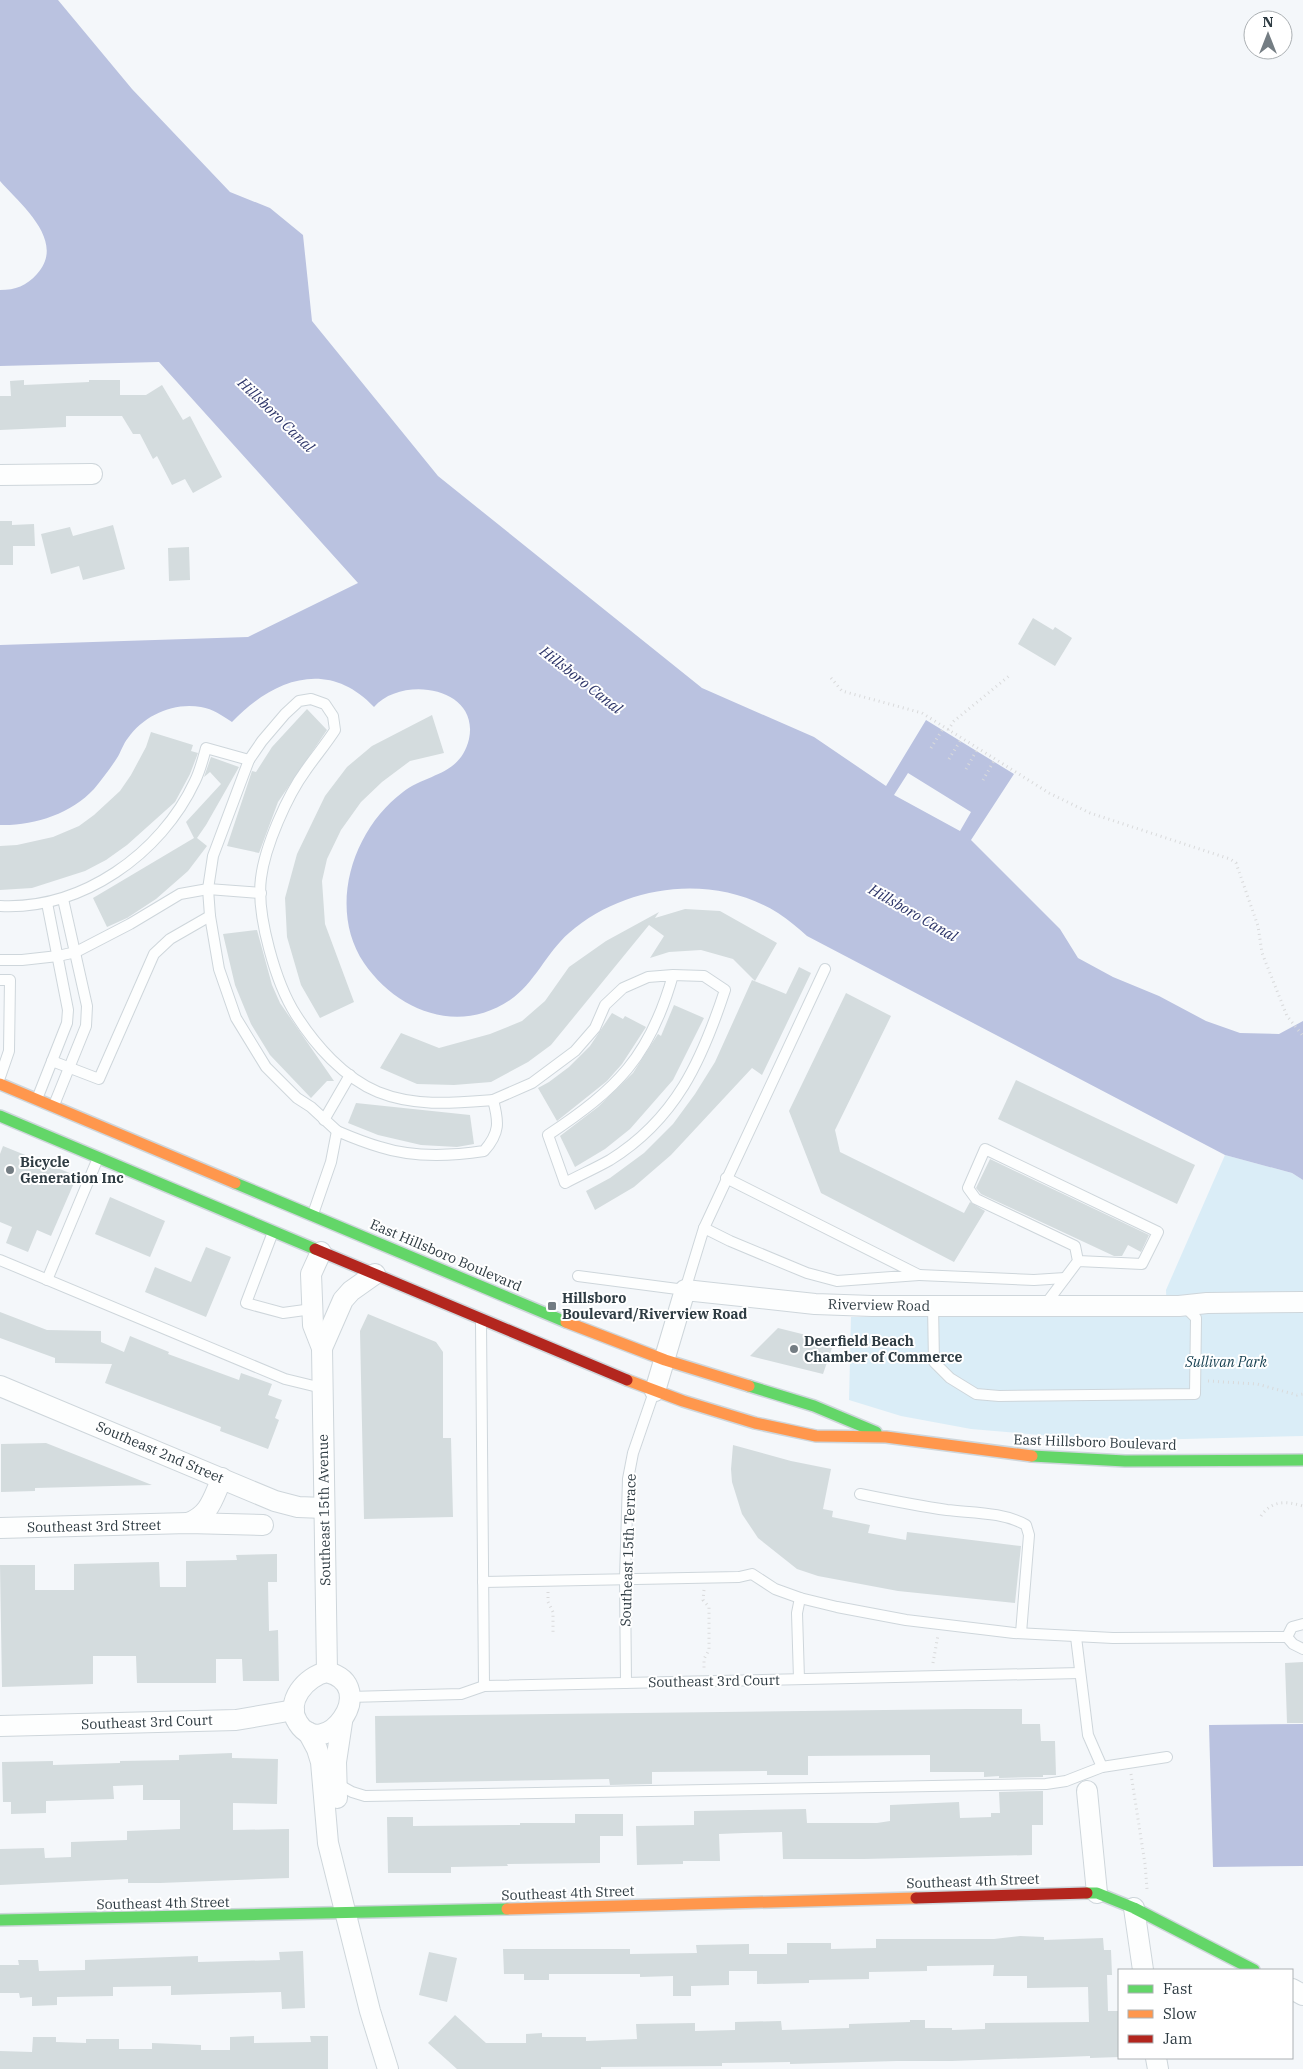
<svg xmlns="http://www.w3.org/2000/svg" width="1303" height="2069" viewBox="0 0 1303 2069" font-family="'IBM Plex Serif',serif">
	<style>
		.green { fill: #daedf7 }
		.water { fill: #bac2e0; fill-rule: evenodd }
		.building { fill: #d4dcde }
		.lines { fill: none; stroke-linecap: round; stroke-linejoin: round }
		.lane-casing { stroke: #ced6db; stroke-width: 12 }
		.street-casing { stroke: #ced6db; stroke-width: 22 }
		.fast-casing { stroke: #ced6db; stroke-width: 14 }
		.slow-casing { stroke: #ced6db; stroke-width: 14 }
		.jam-casing { stroke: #ced6db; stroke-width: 14 }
		.path { stroke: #d9dadb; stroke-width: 3; stroke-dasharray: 1 4; stroke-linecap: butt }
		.lane { stroke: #fdfefe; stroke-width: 10 }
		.street { stroke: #fdfefe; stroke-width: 20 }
		.fast { stroke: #63d668; stroke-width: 11 }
		.slow { stroke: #ff974d; stroke-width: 11 }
		.jam { stroke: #b3261e; stroke-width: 11 }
		.poi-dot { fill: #747d83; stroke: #fff; stroke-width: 2 }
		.labels { text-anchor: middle; stroke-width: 4; stroke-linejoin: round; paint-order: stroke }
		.poi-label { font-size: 14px; font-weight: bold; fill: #2f3c43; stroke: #fff; text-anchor: start }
		.street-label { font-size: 14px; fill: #2f3c43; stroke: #fff }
		.park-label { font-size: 14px; font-style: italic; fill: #153f50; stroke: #fff }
		.water-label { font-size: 15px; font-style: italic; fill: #2b3367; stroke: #fff }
	</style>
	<rect width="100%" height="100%" fill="#f4f7fa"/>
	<path class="green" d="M 1225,1155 L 1292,1173 L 1303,1180 L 1303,1436 L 1144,1440 L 1052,1436 L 971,1429 L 901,1416 L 849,1400 L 851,1317 L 1167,1315 L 1166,1290 Z"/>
	<g class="water">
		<path d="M 0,0 L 58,0 L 132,89 L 230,192 L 270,208 L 303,235 L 312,321 L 438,476 L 702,688 L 814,737 L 886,786 L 926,720 L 1014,774 L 971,840 L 1060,929 L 1078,958 L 1113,977 L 1159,996 L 1206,1021 L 1240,1033 L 1279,1034 L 1303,1021 L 1303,1180 L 1292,1173 L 1225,1155 L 807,936 C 798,928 789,920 778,913 C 713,873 626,884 569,933 C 546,953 535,983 510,1000 C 458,1035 397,1011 364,963 C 327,908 353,829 403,792 C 428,773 460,776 469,739 C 480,687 402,675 374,707 C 328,658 273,679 232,722 C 223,716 213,709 201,707 C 174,702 144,715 128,738 C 123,744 121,752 117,758 C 110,769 102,779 94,789 C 71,814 33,826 0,825 L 0,645 L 248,637 L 358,583 L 159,362 L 0,366 L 0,290 C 16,290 26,286 37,274 C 67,241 20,204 0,181 ZM 908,773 L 971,812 L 960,831 L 894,795 Z"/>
		<path d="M 1303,1724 L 1303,1866 L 1213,1867 L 1209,1725 Z"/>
	</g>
	<g class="building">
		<path d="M 24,380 L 24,385 L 89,382 L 89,380 L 120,380 L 120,395 L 146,395 L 162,385 L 183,420 L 190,416 L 222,477 L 193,493 L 185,479 L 172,485 L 157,456 L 153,459 L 140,434 L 133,434 L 122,416 L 66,416 L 66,427 L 0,430 L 0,396 L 11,396 L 10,381 Z"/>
		<path d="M 0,521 L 12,521 L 12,525 L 34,524 L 35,546 L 13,546 L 13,565 L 0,565 Z"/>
		<path d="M 113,525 L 125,569 L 83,580 L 79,566 L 51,574 L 41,534 L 70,527 L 73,536 Z"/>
		<path d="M 189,547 L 190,580 L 169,581 L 168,548 Z"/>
		<path d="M 1033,618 L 1053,630 L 1055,627 L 1072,638 L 1055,666 L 1018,644 Z"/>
		<path d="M 307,709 L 327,730 L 278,802 L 259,853 L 227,846 L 252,771 L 256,772 L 272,747 Z"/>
		<path d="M 432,715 L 444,753 L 410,761 L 382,782 L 361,802 L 341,830 L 327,859 L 322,881 L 325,924 L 354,1002 L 320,1018 L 301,985 L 287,937 L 285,898 L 297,854 L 325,796 L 347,767 L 372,746 Z"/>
		<path d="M 151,732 L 193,745 L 191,751 L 198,753 L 190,774 L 175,802 L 127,845 L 106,860 L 85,871 L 32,888 L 0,890 L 0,846 L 17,845 L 53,837 L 79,826 L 94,815 L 120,791 L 131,775 L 146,747 Z"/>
		<path d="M 211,757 L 239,767 L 206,825 L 197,838 L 207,846 L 188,871 L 156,899 L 127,918 L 107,927 L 93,898 L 194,838 L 186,822 L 221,784 L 210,772 L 204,777 Z"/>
		<path d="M 685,909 L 720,911 L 777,943 L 755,981 L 733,959 L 701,950 L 669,952 L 650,958 L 664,936 L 649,925 L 551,1045 L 528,1062 L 491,1082 L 454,1085 L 417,1084 L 380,1068 L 401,1033 L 439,1048 L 490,1034 L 522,1021 L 545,1001 L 569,967 L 606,941 L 659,912 L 655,918 Z"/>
		<path d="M 257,930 L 272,985 L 280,1003 L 334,1081 L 327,1081 L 311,1098 L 270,1055 L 251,1024 L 235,985 L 223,934 Z"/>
		<path d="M 799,967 L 811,973 L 762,1075 L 752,1068 L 671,1155 L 634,1187 L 595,1210 L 586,1191 L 610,1178 L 644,1153 L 673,1124 L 695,1094 L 715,1062 L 752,980 L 786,994 Z"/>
		<path d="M 846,993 L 891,1016 L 835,1130 L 840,1152 L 964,1213 L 970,1202 L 985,1211 L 954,1262 L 821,1193 L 789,1111 Z"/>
		<path d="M 674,1005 L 704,1018 L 673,1080 L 630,1129 L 605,1149 L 575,1167 L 560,1136 L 598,1107 L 633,1073 L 658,1034 L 661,1036 Z"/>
		<path d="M 612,1013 L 623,1019 L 625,1016 L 646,1027 L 622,1064 L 607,1081 L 557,1121 L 538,1088 L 549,1082 L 569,1067 L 590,1046 Z"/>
		<path d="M 1016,1080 L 1195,1165 L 1177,1204 L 998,1119 Z"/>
		<path d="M 356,1103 L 470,1115 L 474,1144 L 457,1147 L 421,1145 L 378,1135 L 348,1123 Z"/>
		<path d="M 3,1146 L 77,1176 L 51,1236 L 37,1230 L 28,1252 L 6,1243 L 12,1227 L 0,1222 L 0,1154 Z"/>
		<path d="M 990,1159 L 1149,1235 L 1141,1252 L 1128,1245 L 1122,1256 L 1114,1256 L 981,1194 L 976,1188 Z"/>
		<path d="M 110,1197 L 165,1221 L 150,1257 L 95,1234 Z"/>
		<path d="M 206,1247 L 231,1257 L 206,1317 L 145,1292 L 155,1267 L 191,1282 Z"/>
		<path d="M 0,1312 L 47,1330 L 101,1331 L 101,1342 L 124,1352 L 130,1336 L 169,1352 L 168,1354 L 239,1380 L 241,1373 L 272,1384 L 268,1395 L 282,1400 L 275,1418 L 279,1420 L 268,1449 L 220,1431 L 221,1427 L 105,1383 L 112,1364 L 55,1363 L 55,1358 L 0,1338 Z"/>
		<path d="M 368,1314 L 436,1342 L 443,1352 L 443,1438 L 451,1438 L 453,1517 L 364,1519 L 360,1331 Z"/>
		<path d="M 778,1328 L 834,1342 L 823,1374 L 750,1356 Z"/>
		<path d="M 46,1443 L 152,1485 L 35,1488 L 35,1491 L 1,1492 L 1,1444 Z"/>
		<path d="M 733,1445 L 791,1461 L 831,1469 L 823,1509 L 833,1511 L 832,1517 L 870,1525 L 868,1533 L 906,1540 L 907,1532 L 1021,1546 L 1015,1603 L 898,1591 L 818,1576 L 797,1569 L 758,1538 L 742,1514 L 732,1482 L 731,1469 Z"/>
		<path d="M 277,1554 L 277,1582 L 268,1582 L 269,1631 L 278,1630 L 279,1681 L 243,1681 L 242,1659 L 216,1659 L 216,1683 L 137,1683 L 136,1656 L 93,1656 L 93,1684 L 2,1687 L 0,1565 L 35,1565 L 35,1590 L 74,1590 L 74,1564 L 159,1562 L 160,1587 L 186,1587 L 186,1561 L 237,1560 L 236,1555 Z"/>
		<path d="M 1303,1662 L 1303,1723 L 1287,1723 L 1285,1663 Z"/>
		<path d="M 967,1709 L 1022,1709 L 1022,1724 L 1040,1724 L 1041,1741 L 1055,1741 L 1056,1775 L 1043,1775 L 1043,1777 L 999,1778 L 999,1776 L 984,1777 L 984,1772 L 930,1772 L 930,1755 L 808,1756 L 808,1775 L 767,1775 L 767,1771 L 652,1772 L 652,1784 L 610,1785 L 609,1779 L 376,1783 L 375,1716 Z"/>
		<path d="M 232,1753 L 232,1758 L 278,1759 L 277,1804 L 233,1803 L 233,1830 L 289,1829 L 289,1878 L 160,1883 L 128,1883 L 128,1879 L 0,1885 L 0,1849 L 44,1848 L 45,1858 L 71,1857 L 71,1842 L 127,1840 L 127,1831 L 180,1829 L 180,1800 L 143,1800 L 143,1785 L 113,1786 L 114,1799 L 46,1801 L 46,1813 L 11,1814 L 11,1802 L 3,1802 L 2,1762 L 53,1761 L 53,1765 L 120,1763 L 120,1761 L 179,1760 L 179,1755 Z"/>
		<path d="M 1043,1791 L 1043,1825 L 1032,1825 L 1032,1855 L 864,1859 L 783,1859 L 782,1832 L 744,1833 L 719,1834 L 720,1861 L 683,1861 L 683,1864 L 637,1865 L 636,1826 L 694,1825 L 694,1811 L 806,1809 L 807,1823 L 877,1823 L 890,1821 L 890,1805 L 959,1802 L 960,1818 L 991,1817 L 991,1813 L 1000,1813 L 999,1792 Z"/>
		<path d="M 575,1814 L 623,1814 L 623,1836 L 600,1836 L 600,1863 L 507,1864 L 508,1866 L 451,1867 L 451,1873 L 388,1873 L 387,1817 L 413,1817 L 413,1826 L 520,1825 L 520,1823 L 575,1823 Z"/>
		<path d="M 1020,1936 L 1044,1937 L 1044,1940 L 1103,1938 L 1104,1950 L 1111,1950 L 1112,1975 L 1107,1975 L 1108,2011 L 1119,2011 L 1119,2057 L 1090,2058 L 1090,2056 L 952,2061 L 897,2061 L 790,2064 L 790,2062 L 722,2063 L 722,2066 L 601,2067 L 601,2069 L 457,2069 L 428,2043 L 455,2015 L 486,2043 L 526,2043 L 526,2034 L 542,2033 L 542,2037 L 586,2037 L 586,2041 L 637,2039 L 636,2024 L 695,2023 L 695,2031 L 735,2030 L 735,2022 L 781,2021 L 782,2030 L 849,2028 L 849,2024 L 910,2022 L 910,2020 L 925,2020 L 925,2028 L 952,2028 L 952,2030 L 985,2029 L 985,2023 L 1089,2022 L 1088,1987 L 1027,1988 L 1027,1976 L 993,1976 L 994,1965 L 927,1966 L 927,1971 L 869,1972 L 869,1979 L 809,1980 L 809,1983 L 757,1984 L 757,1971 L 729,1971 L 729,1985 L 691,1986 L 691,1996 L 673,1996 L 673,1976 L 640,1977 L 640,1974 L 549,1974 L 549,1980 L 524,1980 L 524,1974 L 504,1974 L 503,1949 L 630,1949 L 630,1954 L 697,1953 L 696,1945 L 749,1944 L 749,1954 L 787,1954 L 787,1943 L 831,1943 L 831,1949 L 876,1948 L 876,1939 L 994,1939 Z"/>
		<path d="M 303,1951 L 305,2008 L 282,2009 L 281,1992 L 171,1995 L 171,1986 L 113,1987 L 113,1996 L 57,1997 L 57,2005 L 32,2006 L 32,1997 L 20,1998 L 19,1993 L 0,1993 L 0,1965 L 19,1965 L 18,1960 L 38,1960 L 39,1971 L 85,1970 L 85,1960 L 198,1956 L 198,1962 L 280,1960 L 279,1952 Z"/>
		<path d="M 429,1952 L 457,1958 L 447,2002 L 419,1995 Z"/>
		<path d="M 254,2036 L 254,2043 L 311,2042 L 310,2036 L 328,2036 L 328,2069 L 0,2069 L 0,2051 L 32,2052 L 33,2037 L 56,2037 L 56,2042 L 86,2043 L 86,2039 L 119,2039 L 119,2049 L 152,2049 L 152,2043 L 201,2045 L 201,2050 L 230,2050 L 230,2037 Z"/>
	</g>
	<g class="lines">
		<g class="lane-casing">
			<g id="lane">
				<path d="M 0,906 C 82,910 161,854 195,781 C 200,771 203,759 206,748 L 249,760"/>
				<path d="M 0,960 L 22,960 L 58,956 L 76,952 L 130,924 L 180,894 L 208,889 L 261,893"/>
				<path d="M 0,980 L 10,980 L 9,1051 L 0,1077"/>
				<path d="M 52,1061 L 99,1079 L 154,954 L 170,939 L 210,916"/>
				<path d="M 37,1099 L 67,1023 L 68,1010 L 47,903"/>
				<path d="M 54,1105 L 86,1026 L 87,1006 L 63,899"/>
				<path d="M 324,1120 L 350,1075"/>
				<path d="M 337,1131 L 311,1107 L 297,1098 L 266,1067 L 236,1018 L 219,969 L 210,916 L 208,889 L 213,856 L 249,760 L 262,741 L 285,714 L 299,701 L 311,699 L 325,704 L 333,716 L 335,730 C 326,744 315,757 306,770 C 287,796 265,846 261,878 C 256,915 276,984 296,1015 C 315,1045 344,1078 378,1092 C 415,1107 454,1103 493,1100"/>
				<path d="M 313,1214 L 331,1162 L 337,1131 C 351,1137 366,1143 380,1147 C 414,1158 451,1156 484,1151 C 500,1133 499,1122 493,1100 L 532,1083 L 575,1051 L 595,1028 L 605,1005 L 623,988 L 648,977 L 673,975 L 704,976 L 725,990 C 702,1060 676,1119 610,1160 C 596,1168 580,1175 565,1183 L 548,1135 C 617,1089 650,1057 673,975"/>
				<path d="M 704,1228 L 730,1241 L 807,1273 L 837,1281 L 919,1275 L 726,1178"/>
				<path d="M 273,1232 L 246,1303 L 283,1313 L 312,1309"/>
				<path d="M 0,1260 L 285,1379 L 322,1388"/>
				<path d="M 919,1275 L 1034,1280 L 1065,1278"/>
				<path d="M 578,1276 L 685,1290 L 704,1228 L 825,969"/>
				<path d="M 47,1280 L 98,1158"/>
				<path d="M 1045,1305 L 1078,1261 L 1142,1264 L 1158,1232 L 985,1149 L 968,1188 L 976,1199 L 1075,1246 L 1078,1261"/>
				<path d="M 933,1306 L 934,1362 L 950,1378 L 976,1394 L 999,1396 L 1195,1394 L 1196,1318 L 1189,1311 L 1183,1308"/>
				<path d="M 481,1322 L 484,1686"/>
				<path d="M 860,1494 C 889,1500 918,1506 947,1510 C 973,1513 1003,1512 1026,1525 L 1029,1535 L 1021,1633"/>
				<path d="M 483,1582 L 739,1577 L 752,1574 L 775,1589 L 800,1598 L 837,1607 L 906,1620 L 1014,1633 L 1113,1638 L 1287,1637 L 1293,1644 L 1303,1649"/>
				<path d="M 1076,1637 L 1088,1735 L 1102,1767"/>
				<path d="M 1287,1637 L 1292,1627 L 1303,1624"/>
				<path d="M 799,1679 L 797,1613 L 800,1598"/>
				<path d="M 626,1683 L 625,1579 L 628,1479 L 633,1453 L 654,1392"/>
				<path d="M 349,1697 L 461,1694 L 484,1686 L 1080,1673"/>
				<path d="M 336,1783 L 352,1792 L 365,1796 L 1046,1784 L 1066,1781 L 1102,1767 L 1167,1757"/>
			</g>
		</g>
		<g class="street-casing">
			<g id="street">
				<path d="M 0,475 L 92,474"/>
				<path d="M 321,1252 L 311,1274 L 313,1325 L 322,1348 L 327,1672"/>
				<path d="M 322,1348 L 343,1300 L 351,1291 L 375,1274"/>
				<path d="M 0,1386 L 275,1501 L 298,1507 L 324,1508"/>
				<path d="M 655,1391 L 685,1290 L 815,1304 L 872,1306 L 1179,1306 L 1207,1303 L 1303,1302"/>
				<path d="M 188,1523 C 210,1515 213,1498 222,1478"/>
				<path d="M 0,1528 L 188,1523 L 263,1525"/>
				<path d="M 327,1672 C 382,1686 324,1764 298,1723 C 284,1702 306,1676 327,1672 Z"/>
				<path d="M 0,1726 L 236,1720 L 294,1710"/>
				<path d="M 308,1732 L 317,1749 L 321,1762 L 328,1843 L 370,2011 L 388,2069"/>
				<path d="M 1087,1791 L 1097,1893"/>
				<path d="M 337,1798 L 336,1762 L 342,1722"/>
				<path d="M 1134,1908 L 1143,1970"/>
				<path d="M 1292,1989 L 1303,1995"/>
				<path d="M 1156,2058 L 1158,2069"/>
			</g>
		</g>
		<g class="fast-casing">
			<g id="fast">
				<path d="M 0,1116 L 315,1249"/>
				<path d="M 235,1183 L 566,1322"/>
				<path d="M 749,1386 L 814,1406 L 876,1432"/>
				<path d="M 1032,1456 L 1125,1461 L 1303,1460"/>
				<path d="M 1087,1893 L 1097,1893 L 1134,1908 L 1254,1970"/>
				<path d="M 0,1920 L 507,1909"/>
			</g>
		</g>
		<g class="slow-casing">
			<g id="slow">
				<path d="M 0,1084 L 235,1183"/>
				<path d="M 566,1322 L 665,1360 L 749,1386"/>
				<path d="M 627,1380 L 683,1401 L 755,1423 L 816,1436 L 886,1437 L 1032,1456"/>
				<path d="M 507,1909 L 916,1898"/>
			</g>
		</g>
		<g class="jam-casing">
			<g id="jam">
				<path d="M 315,1249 L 627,1380"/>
				<path d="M 916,1898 L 1087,1893"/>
			</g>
		</g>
		<g class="path">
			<path d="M 831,678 L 842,691 L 922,713 L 1049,793 L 1090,813 L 1230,859 L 1236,863 L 1258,926 L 1262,953 L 1287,1016 L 1303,1036"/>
			<path d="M 948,730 L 954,721 L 1009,676"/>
			<path d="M 931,748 L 944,727"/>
			<path d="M 949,759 L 962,738"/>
			<path d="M 966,769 L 978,748"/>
			<path d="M 983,780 L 995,759"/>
			<path d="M 1208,1381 L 1257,1384 L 1297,1395 L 1303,1394"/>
			<path d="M 1261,1516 C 1272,1500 1286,1501 1303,1506"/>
			<path d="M 704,1590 L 703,1600 L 709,1607 L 709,1650 L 704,1659 L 704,1668"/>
			<path d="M 548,1592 L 548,1602 L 553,1612 L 553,1633"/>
			<path d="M 933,1663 L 938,1635"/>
			<path d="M 1131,1774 L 1145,1864 L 1147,1889"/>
		</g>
		<use href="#lane" class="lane"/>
		<use href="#street" class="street"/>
		<use href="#fast" class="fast"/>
		<use href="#slow" class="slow"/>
		<use href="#jam" class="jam"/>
	</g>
	<g class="poi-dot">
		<circle cx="10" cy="1170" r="5"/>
		<rect x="547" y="1301" width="10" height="10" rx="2.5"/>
		<circle cx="794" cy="1349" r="5"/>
	</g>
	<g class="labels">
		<g class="poi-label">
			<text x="20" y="1167">Bicycle<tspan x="20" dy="16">Generation Inc</tspan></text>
			<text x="562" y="1303">Hillsboro<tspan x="562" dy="16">Boulevard/Riverview Road</tspan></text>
			<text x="804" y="1346">Deerfield Beach<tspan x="804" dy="16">Chamber of Commerce</tspan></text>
		</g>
		<g class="street-label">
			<text transform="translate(446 1255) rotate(23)" y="5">East Hillsboro Boulevard</text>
			<text transform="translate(879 1305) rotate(1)" y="5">Riverview Road</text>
			<text transform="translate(1095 1442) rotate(2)" y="5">East Hillsboro Boulevard</text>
			<text transform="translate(160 1452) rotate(23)" y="5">Southeast 2nd Street</text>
			<text transform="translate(324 1510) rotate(-91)" y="5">Southeast 15th Avenue</text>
			<text transform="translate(94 1526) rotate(-1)" y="5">Southeast 3rd Street</text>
			<text transform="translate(628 1550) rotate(-88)" y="5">Southeast 15th Terrace</text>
			<text transform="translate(714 1681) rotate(-1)" y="5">Southeast 3rd Court</text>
			<text transform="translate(147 1722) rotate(-2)" y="5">Southeast 3rd Court</text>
			<text transform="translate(973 1881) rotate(-2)" y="5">Southeast 4th Street</text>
			<text transform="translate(568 1893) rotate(-2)" y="5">Southeast 4th Street</text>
			<text transform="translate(163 1903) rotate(-1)" y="5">Southeast 4th Street</text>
		</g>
		<g class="park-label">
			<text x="1226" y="1367">Sullivan Park</text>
		</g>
		<g class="water-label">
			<text transform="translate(276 415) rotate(44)" y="5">Hillsboro Canal</text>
			<text transform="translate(581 680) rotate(38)" y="5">Hillsboro Canal</text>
			<text transform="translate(913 913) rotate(30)" y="5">Hillsboro Canal</text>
		</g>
	</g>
	<rect x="1118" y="1969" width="175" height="90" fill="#ffffff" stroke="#acb1b4"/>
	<rect x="1128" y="1985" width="25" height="8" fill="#63d668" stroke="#acb1b4"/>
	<text x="1163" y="1994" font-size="15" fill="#2f3c43">Fast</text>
	<rect x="1128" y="2010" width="25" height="8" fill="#ff974d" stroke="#acb1b4"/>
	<text x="1163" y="2019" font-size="15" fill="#2f3c43">Slow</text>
	<rect x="1128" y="2035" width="25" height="8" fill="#b3261e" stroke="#acb1b4"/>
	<text x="1163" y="2044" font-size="15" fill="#2f3c43">Jam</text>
	<g transform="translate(1268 35)"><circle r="24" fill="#ffffff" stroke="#acb1b4"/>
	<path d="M0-4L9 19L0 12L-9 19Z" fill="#747d83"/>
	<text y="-8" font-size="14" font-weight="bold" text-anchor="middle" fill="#2f3c43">N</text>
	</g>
</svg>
